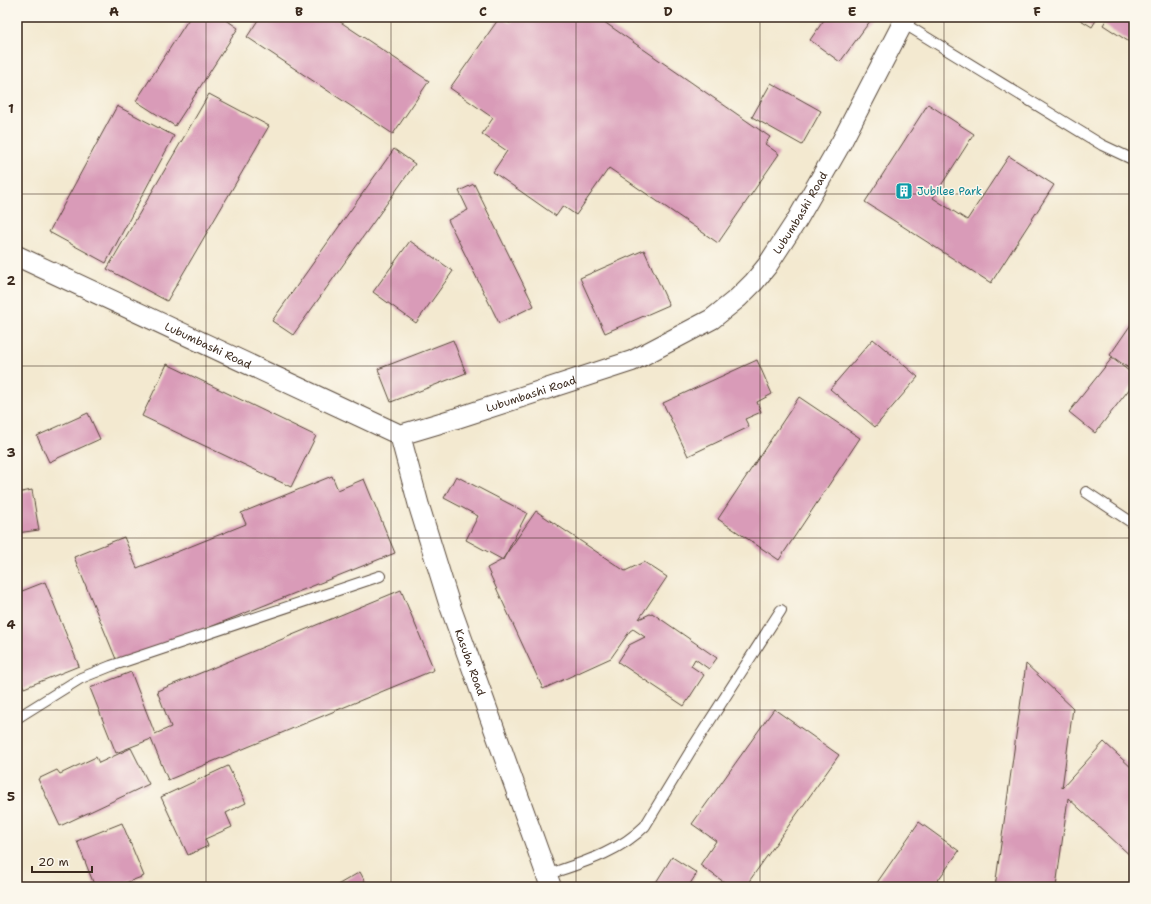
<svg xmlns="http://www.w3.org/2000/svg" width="1151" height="904" viewBox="0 0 1151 904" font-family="'Shantell Sans',sans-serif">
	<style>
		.building { fill: #d99bb8 }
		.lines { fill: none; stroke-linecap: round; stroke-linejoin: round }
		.lane-casing { stroke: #574739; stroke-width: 12 }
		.street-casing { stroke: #574739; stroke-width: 22 }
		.lane { stroke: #fff; stroke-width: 10 }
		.street { stroke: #fff; stroke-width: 20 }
		.grid { fill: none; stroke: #3b2a1e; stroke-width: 1; stroke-opacity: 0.55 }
		.labels { text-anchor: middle; stroke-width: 3; stroke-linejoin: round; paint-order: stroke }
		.culture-label { font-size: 11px; fill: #0d838f; stroke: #fbf7ec; text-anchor: start }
		.street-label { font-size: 11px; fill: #3b2a1e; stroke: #fbf7ec }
		.neatline { fill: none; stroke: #3b2a1e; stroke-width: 1.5 }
		.grid-label { font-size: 13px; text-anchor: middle; font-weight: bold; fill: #3b2a1e }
	</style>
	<rect width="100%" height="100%" fill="#fbf7ec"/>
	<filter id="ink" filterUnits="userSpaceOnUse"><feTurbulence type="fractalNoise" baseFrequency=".025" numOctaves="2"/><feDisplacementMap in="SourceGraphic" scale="8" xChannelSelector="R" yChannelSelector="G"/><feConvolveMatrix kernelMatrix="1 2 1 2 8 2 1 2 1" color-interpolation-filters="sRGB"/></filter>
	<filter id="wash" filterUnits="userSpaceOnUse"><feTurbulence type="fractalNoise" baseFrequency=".012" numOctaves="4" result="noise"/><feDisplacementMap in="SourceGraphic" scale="16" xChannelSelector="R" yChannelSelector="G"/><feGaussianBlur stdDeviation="0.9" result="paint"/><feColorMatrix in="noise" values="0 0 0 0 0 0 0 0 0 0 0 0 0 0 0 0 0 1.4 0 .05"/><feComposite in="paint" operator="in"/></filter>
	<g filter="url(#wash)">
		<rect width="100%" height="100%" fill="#f3e9d0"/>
		<g id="blocks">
			<g class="building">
				<path d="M 190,17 L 222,17 L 238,28 L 175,126 L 136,101 Z"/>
				<path d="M 260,17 L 333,17 L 429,81 L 393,134 L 247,37 Z"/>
				<path d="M 500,17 L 510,23 L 514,17 L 597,17 L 770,137 L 765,144 L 779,154 L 718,243 L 609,168 L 576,215 L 563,206 L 556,216 L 493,172 L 507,151 L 482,134 L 493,118 L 450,88 Z"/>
				<path d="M 826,17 L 873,17 L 840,62 L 810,40 Z"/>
				<path d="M 1076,17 L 1098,17 L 1092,27 Z"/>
				<path d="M 1108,17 L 1134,17 L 1134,45 L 1103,25 Z"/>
				<path d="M 771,83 L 821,111 L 802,145 L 752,117 Z"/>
				<path d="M 209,94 L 269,126 L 167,301 L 107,269 Z"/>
				<path d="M 928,104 L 974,134 L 933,198 L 967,220 L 1009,156 L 1054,185 L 991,283 L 865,202 Z"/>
				<path d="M 117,106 L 174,136 L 106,263 L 49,232 Z"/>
				<path d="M 394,149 L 415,164 L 293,335 L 272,321 Z"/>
				<path d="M 474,184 L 534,306 L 499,323 L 448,220 L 468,210 L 459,191 Z"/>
				<path d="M 410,241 L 453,271 L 416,323 L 373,292 Z"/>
				<path d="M 644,250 L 669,305 L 605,333 L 580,278 Z"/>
				<path d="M 1134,320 L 1134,372 L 1110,355 Z"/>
				<path d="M 873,339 L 918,377 L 875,427 L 830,389 Z"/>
				<path d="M 453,340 L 466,373 L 391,402 L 378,369 Z"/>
				<path d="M 1112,358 L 1134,375 L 1134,383 L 1095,433 L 1069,412 Z"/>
				<path d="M 757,360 L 772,394 L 757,402 L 761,412 L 745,419 L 749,427 L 688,456 L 663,403 Z"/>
				<path d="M 167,364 L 316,436 L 291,487 L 142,416 Z"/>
				<path d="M 799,397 L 860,438 L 779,560 L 718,519 Z"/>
				<path d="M 88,413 L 100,439 L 49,462 L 37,436 Z"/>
				<path d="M 332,476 L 338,490 L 364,479 L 395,553 L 118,664 L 74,557 L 124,537 L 137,568 L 246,524 L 241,513 Z"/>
				<path d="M 456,476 L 527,513 L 503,560 L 466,540 L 478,516 L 444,498 Z"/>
				<path d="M 32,490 L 39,530 L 17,533 L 17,493 Z"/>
				<path d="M 536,511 L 625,571 L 644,562 L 667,577 L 639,619 L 652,613 L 717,658 L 709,669 L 695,659 L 691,666 L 704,675 L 684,706 L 618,662 L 629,645 L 645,637 L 633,629 L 630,631 L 611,658 L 543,689 L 487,568 L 502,560 Z"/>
				<path d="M 45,582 L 79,666 L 24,688 L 17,671 L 17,593 Z"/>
				<path d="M 401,590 L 434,670 L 168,780 L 151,739 L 116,753 L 90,688 L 131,672 L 155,734 L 171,727 L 157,691 Z"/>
				<path d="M 1026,664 L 1073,708 L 1062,788 L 1104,742 L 1134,770 L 1134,859 L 1068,798 L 1056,887 L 995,887 Z"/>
				<path d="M 774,709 L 839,755 L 745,887 L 731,887 L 700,865 L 716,841 L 692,824 Z"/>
				<path d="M 131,748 L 149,784 L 60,826 L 38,779 L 57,770 L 60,774 L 96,757 L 99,763 Z"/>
				<path d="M 228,766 L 246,803 L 226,813 L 232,827 L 205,839 L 208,846 L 188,855 L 161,797 Z"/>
				<path d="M 919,822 L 959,851 L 933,887 L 874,887 Z"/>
				<path d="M 122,823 L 144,876 L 115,887 L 95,887 L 77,841 Z"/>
				<path d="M 672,857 L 697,873 L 688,887 L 653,887 Z"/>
				<path d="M 360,872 L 368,887 L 334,887 Z"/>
			</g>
		</g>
	</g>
	<g filter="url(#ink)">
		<use href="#blocks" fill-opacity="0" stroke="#574739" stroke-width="1"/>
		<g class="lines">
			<g class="lane-casing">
				<g id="lane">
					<path d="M 903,23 L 1102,145 L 1134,160"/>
					<path d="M 1086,492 L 1134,524"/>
					<path d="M 17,718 L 81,678 L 111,666 L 380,576"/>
					<path d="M 546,875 C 581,863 618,853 645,826 L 693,747 L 781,610"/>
				</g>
			</g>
			<g class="street-casing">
				<g id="street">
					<path id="s1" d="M 17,256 L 400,435 L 457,418 L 632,361 L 712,319 L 738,298 L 754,282 L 767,266 L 797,220 L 841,143 L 906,17"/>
					<path id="s2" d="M 400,435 L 419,506 L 449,603 L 551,887"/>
				</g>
			</g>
			<use href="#lane" class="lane"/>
			<use href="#street" class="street"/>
		</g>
	</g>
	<path class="grid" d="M 206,17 L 206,887M 391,17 L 391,887M 576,17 L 576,887M 760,17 L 760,887M 944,17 L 944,887M 17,194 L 1134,194M 17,366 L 1134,366M 17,538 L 1134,538M 17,710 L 1134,710"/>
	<defs>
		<g id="building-square" transform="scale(0.9)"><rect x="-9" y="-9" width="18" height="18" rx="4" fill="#0f9aa8" stroke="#fbf7ec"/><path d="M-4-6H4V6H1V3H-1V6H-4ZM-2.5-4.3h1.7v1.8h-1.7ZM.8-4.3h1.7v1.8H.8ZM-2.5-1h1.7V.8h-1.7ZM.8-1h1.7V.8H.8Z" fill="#fff"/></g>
	</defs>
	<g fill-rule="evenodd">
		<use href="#building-square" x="904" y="191"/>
	</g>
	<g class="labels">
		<g class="culture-label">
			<text x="917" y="195">Jubilee Park</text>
		</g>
		<g class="street-label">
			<text dy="4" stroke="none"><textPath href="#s1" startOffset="896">Lubumbashi Road</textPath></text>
			<text dy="4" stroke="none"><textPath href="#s1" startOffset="211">Lubumbashi Road</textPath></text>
			<text dy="4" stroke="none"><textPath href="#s1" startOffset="560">Lubumbashi Road</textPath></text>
			<text dy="4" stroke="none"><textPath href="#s2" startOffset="238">Kasuba Road</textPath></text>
		</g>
	</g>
	<rect width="1151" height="904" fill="none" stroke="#fbf7ec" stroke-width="44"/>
	<path d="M32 866v6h60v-6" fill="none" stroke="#3b2a1e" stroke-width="2"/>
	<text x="38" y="866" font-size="12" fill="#3b2a1e" stroke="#fbf7ec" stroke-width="3" paint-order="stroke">20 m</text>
	<rect x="22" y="22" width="1107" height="860" class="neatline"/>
	<g class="grid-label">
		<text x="114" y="16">A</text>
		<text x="299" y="16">B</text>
		<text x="483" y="16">C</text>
		<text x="668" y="16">D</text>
		<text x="852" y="16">E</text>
		<text x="1037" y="16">F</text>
		<text x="11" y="113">1</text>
		<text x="11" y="285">2</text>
		<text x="11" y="457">3</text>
		<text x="11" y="629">4</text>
		<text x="11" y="801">5</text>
	</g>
</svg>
